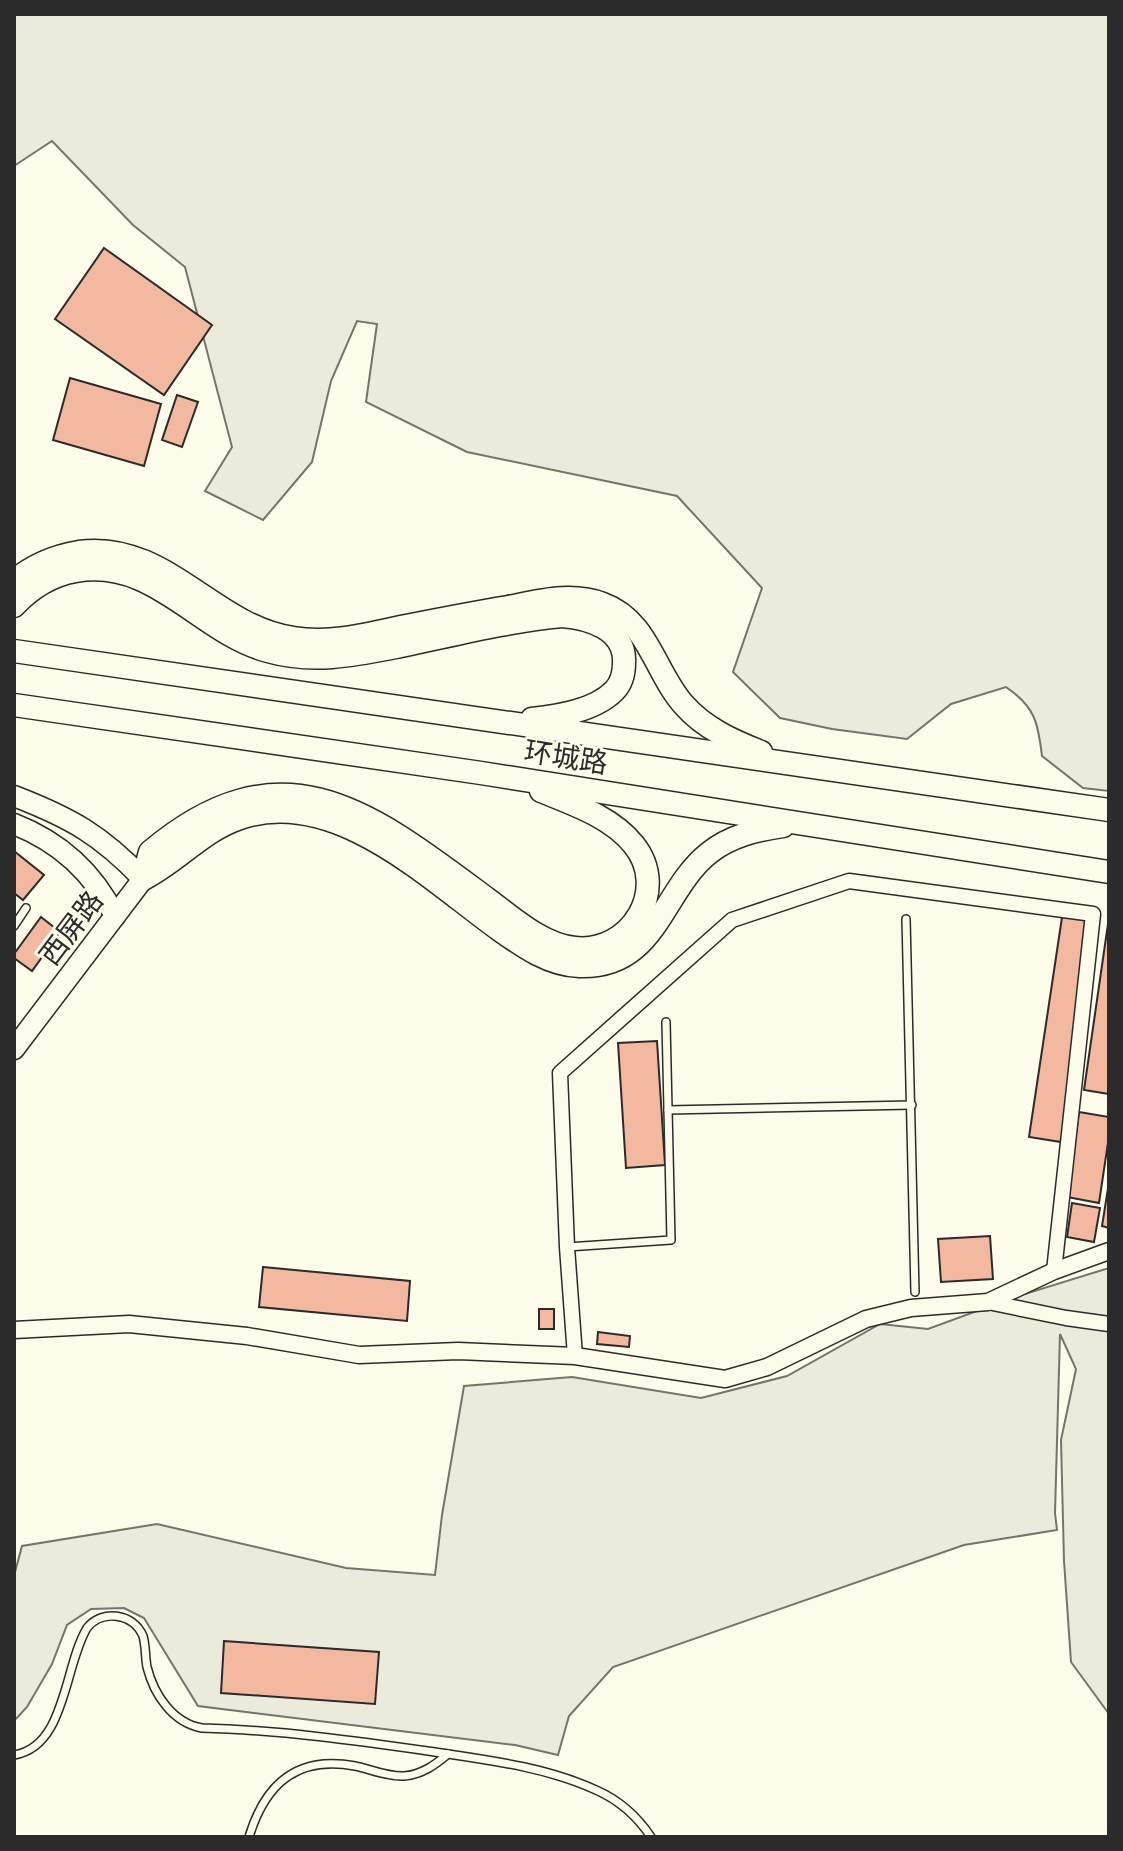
<svg xmlns="http://www.w3.org/2000/svg" width="1123" height="1851" viewBox="0 0 1123 1851" font-family="Jost,'Noto Sans SC',sans-serif">
	<style>
		.green { fill: #ecebdb; stroke: #74746e; stroke-width: 2 }
		.building { fill: #f2b8a0; stroke: #2b2b2b; stroke-width: 2 }
		.lines { fill: none; stroke-linecap: round; stroke-linejoin: round }
		.service-casing { stroke: #2b2b2b; stroke-width: 10 }
		.minor-casing { stroke: #2b2b2b; stroke-width: 17 }
		.tertiary-casing { stroke: #2b2b2b; stroke-width: 19 }
		.secondary-casing { stroke: #2b2b2b; stroke-width: 23 }
		.primary-casing { stroke: #2b2b2b; stroke-width: 25 }
		.service { stroke: #fdfbea; stroke-width: 7 }
		.minor { stroke: #fdfbea; stroke-width: 14 }
		.tertiary { stroke: #fdfbea; stroke-width: 16 }
		.secondary { stroke: #fdfbea; stroke-width: 20 }
		.primary { stroke: #fdfbea; stroke-width: 22 }
		.labels { text-anchor: middle; stroke-width: 6; stroke-linejoin: round; paint-order: stroke }
		.street-label { font-size: 28px; fill: #2b2b2b; stroke: #fdfbea }
	</style>
	<rect width="100%" height="100%" fill="#fdfbea"/>
	<g class="green">
		<path d="M 14,14 L 1109,14 L 1109,791 L 1083,788 L 1042,756 C 1038,722 1035,707 1006,687 L 951,704 L 907,739 L 832,729 L 780,718 L 733,672 L 762,588 L 677,496 L 467,452 L 366,402 L 377,324 L 357,321 L 331,381 L 312,462 L 263,520 L 205,491 L 232,447 L 185,267 L 133,225 L 52,141 L 14,166 Z"/>
		<path d="M 1109,1268 L 1109,1714 L 1071,1662 L 1064,1561 L 1061,1440 L 1076,1369 L 1060,1334 L 1055,1513 L 1057,1530 L 964,1545 L 613,1667 L 569,1716 L 558,1755 L 515,1745 L 198,1706 L 144,1618 L 124,1608 L 91,1609 L 67,1625 L 52,1664 L 27,1707 L 14,1721 L 14,1576 L 22,1546 L 157,1524 L 346,1568 L 435,1575 L 442,1515 L 464,1386 L 572,1377 L 701,1398 L 787,1376 L 880,1324 L 928,1329 L 1015,1297 Z"/>
	</g>
	<g class="building">
		<path d="M 104,248 L 212,325 L 164,395 L 55,319 Z"/>
		<path d="M 70,378 L 161,404 L 144,466 L 53,440 Z"/>
		<path d="M 177,395 L 198,402 L 182,447 L 162,440 Z"/>
		<path d="M 14,851 L 44,875 L 23,900 L 14,893 Z"/>
		<path d="M 1064,904 L 1096,910 L 1061,1142 L 1029,1137 Z"/>
		<path d="M 41,917 L 60,932 L 32,971 L 14,958 L 14,954 Z"/>
		<path d="M 1109,917 L 1109,1094 L 1084,1090 Z"/>
		<path d="M 657,1041 L 665,1165 L 626,1168 L 618,1043 Z"/>
		<path d="M 1079,1112 L 1109,1117 L 1109,1136 L 1099,1203 L 1067,1197 Z"/>
		<path d="M 1109,1182 L 1109,1228 L 1102,1226 Z"/>
		<path d="M 1072,1203 L 1100,1208 L 1094,1242 L 1067,1237 Z"/>
		<path d="M 990,1236 L 993,1279 L 941,1282 L 938,1239 Z"/>
		<path d="M 263,1267 L 410,1281 L 407,1321 L 259,1307 Z"/>
		<rect x="539" y="1309" width="15" height="20"/>
		<path d="M 598,1332 L 630,1336 L 629,1347 L 597,1344 Z"/>
		<path d="M 224,1641 L 379,1652 L 375,1704 L 221,1693 Z"/>
	</g>
	<g class="lines">
		<g class="service-casing">
			<g id="service">
				<path d="M 906,919 L 915,1292"/>
				<path d="M 14,926 L 26,908"/>
				<path d="M 668,1110 L 912,1105"/>
				<path d="M 567,1247 L 671,1240 L 666,1022"/>
				<path d="M 14,1755 C 66,1747 64,1666 87,1628 C 102,1609 133,1613 143,1636 C 146,1646 145,1657 147,1667 C 154,1695 173,1723 202,1728 C 280,1730 358,1741 435,1752 C 488,1760 546,1767 596,1790 C 619,1800 637,1816 651,1837"/>
				<path d="M 249,1837 C 265,1784 297,1755 355,1766 C 370,1769 388,1777 404,1776 C 421,1775 435,1765 448,1754"/>
			</g>
		</g>
		<g class="minor-casing">
			<g id="minor">
				<path d="M 988,1302 L 1066,1318 L 1109,1324"/>
				<path d="M 575,1356 L 567,1247 L 560,1073 L 732,920 L 849,881 L 1093,914 L 1054,1271"/>
			</g>
		</g>
		<g class="tertiary-casing">
			<path id="tertiary" d="M 14,1330 L 129,1324 L 247,1336 L 359,1355 L 458,1351 L 575,1356 L 725,1379 L 767,1367 L 866,1319 L 911,1308 L 988,1302 L 1054,1271 L 1109,1251"/>
		</g>
		<g class="secondary-casing">
			<g id="secondary">
				<path d="M 14,796 C 71,818 101,835 143,879 L 14,1049"/>
				<path d="M 14,824 C 60,842 93,872 115,916"/>
			</g>
		</g>
		<g class="primary-casing">
			<g id="primary">
				<path d="M 14,581 C 33,565 55,556 79,552 C 165,540 214,627 293,638 C 330,644 365,635 401,627 C 436,620 472,613 508,607 C 539,601 572,592 603,604 C 648,620 655,673 684,705 C 704,728 733,741 761,752"/>
				<path d="M 14,606 C 31,588 52,575 76,571 C 154,557 200,633 268,651 C 314,664 355,655 401,646 C 454,635 508,621 562,616 C 590,618 626,630 624,663 C 624,673 621,684 614,691 C 594,711 558,716 532,719"/>
				<path d="M 14,651 L 1109,810"/>
				<path d="M 14,705 L 481,773 L 1109,872"/>
				<path d="M 143,879 L 150,852 C 282,741 369,811 486,898 C 512,917 542,945 575,948 C 630,954 670,890 634,845 C 612,817 573,804 541,791"/>
				<path d="M 143,879 C 177,862 203,830 240,818 C 334,786 428,878 497,928 C 521,945 548,965 579,966 C 657,969 661,891 709,853 C 730,836 756,830 783,826"/>
			</g>
		</g>
		<use href="#service" class="service"/>
		<use href="#minor" class="minor"/>
		<use href="#tertiary" class="tertiary"/>
		<use href="#secondary" class="secondary"/>
		<use href="#primary" class="primary"/>
	</g>
	<g class="labels">
		<g class="street-label">
			<text transform="translate(566 757) rotate(9)" y="10">环城路</text>
			<text transform="translate(71 928) rotate(-53)" y="10">西屏路</text>
		</g>
	</g>
	<rect width="1123" height="1851" fill="none" stroke="#2b2b2b" stroke-width="32"/>
</svg>
